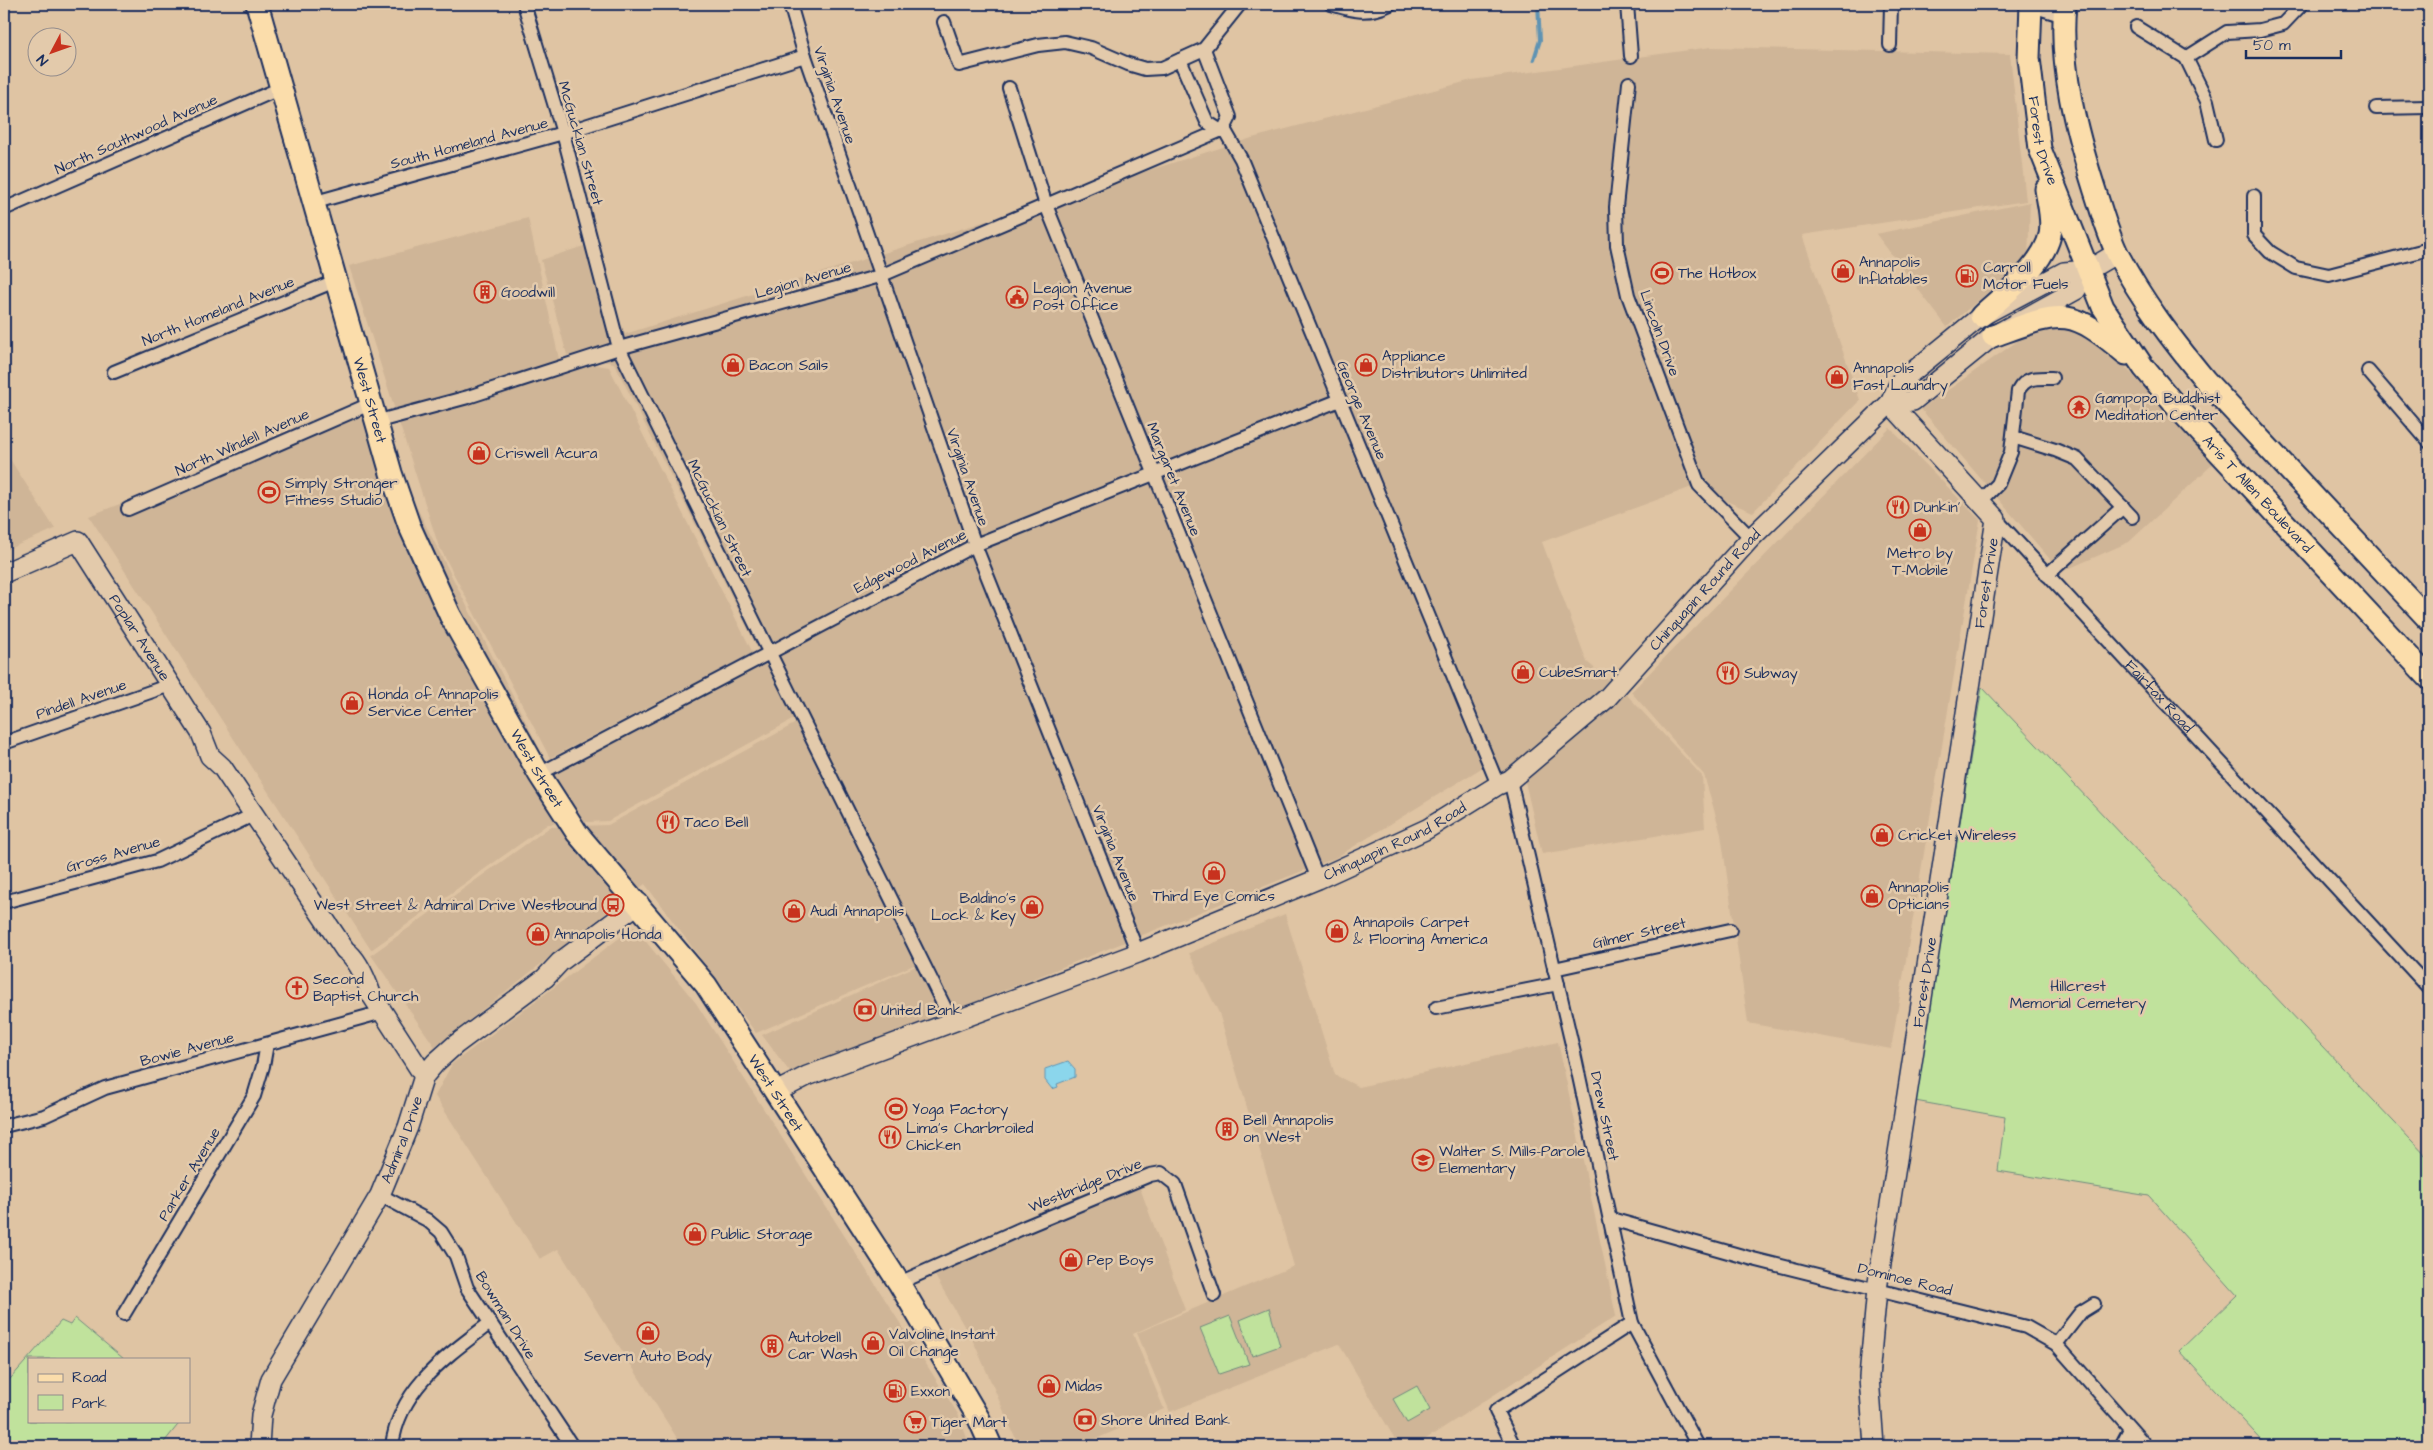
<svg xmlns="http://www.w3.org/2000/svg" width="2433" height="1450" viewBox="0 0 2433 1450" font-family="'Architects Daughter',sans-serif">
	<style>
		.built { fill: #cfb597 }
		.green { fill: #c0e29c; stroke: #6e887d }
		.water { fill: #8bd6ec; stroke: #5e93b3 }
		.lines { fill: none; stroke-linecap: round; stroke-linejoin: round }
		.stream { stroke: #5e93b3; stroke-width: 4 }
		.street-casing { stroke: #1b2f5e; stroke-width: 16 }
		.secondary-casing { stroke: #1b2f5e; stroke-width: 22 }
		.primary-casing { stroke: #1b2f5e; stroke-width: 25 }
		.street { stroke: #e3caab; stroke-width: 12 }
		.secondary { stroke: #e3caab; stroke-width: 19 }
		.primary { stroke: #fbddab; stroke-width: 21 }
		.labels { text-anchor: middle; stroke-width: 5; stroke-linejoin: round; paint-order: stroke }
		.street-label { font-size: 15px; fill: #1b2f5e; stroke: #e3caab }
		.poi-label { font-size: 15px; fill: #1b2f5e; stroke: #e3caab; text-anchor: start }
		.park-label { font-size: 15px; fill: #233861; stroke: #e3caab }
	</style>
	<rect width="100%" height="100%" fill="#dfc4a3"/>
	<filter id="ink" filterUnits="userSpaceOnUse"><feTurbulence type="fractalNoise" baseFrequency=".02" numOctaves="2"/><feDisplacementMap in="SourceGraphic" scale="10" xChannelSelector="R" yChannelSelector="G"/><feConvolveMatrix kernelMatrix="1 2 1 2 8 2 1 2 1" color-interpolation-filters="sRGB"/></filter>
	<g filter="url(#ink)">
		<g class="built">
			<path d="M 1711,47 L 2010,54 L 2026,201 L 1802,235 L 1860,400 L 1753,512 L 1692,487 L 1542,542 L 1587,662 L 1628,696 L 1702,776 L 1705,828 L 1542,854 L 1525,782 L 1488,764 L 1335,858 L 792,1075 L 762,1035 L 916,966 L 916,964 L 756,1033 L 645,884 L 616,905 L 435,1047 L 371,955 L 550,827 L 608,825 L 796,723 L 898,926 L 803,714 L 608,821 L 548,824 L 371,950 L 89,516 L 366,408 L 552,773 L 761,655 L 614,363 L 567,355 L 541,260 L 590,244 L 625,334 L 1252,138 L 1472,80 Z"/>
			<path d="M 2030,202 L 2028,258 L 1947,327 L 1876,234 Z"/>
			<path d="M 528,218 L 559,359 L 609,367 L 753,653 L 550,758 L 438,544 L 349,266 Z"/>
			<path d="M 2036,328 L 2090,329 L 2214,463 L 2129,542 L 2061,572 L 1921,409 Z"/>
			<path d="M 1890,428 L 1980,520 L 1891,1049 L 1748,1023 L 1721,834 L 1704,775 L 1631,692 Z"/>
			<path d="M 4,450 L 55,529 L 4,551 Z"/>
			<path d="M 1285,914 L 1335,1075 L 1359,1087 L 1558,1042 L 1616,1316 L 1415,1446 L 1399,1446 L 1339,1344 L 1170,1412 L 1137,1333 L 1294,1266 L 1219,1013 L 1189,953 Z"/>
			<path d="M 634,927 L 696,1003 L 958,1414 L 970,1446 L 682,1446 L 558,1249 L 540,1259 L 435,1096 L 452,1064 Z"/>
			<path d="M 1140,1188 L 1185,1310 L 1133,1334 L 1164,1409 L 1080,1446 L 1019,1446 L 975,1345 L 934,1274 Z"/>
		</g>
		<g class="green">
			<path d="M 1982,687 L 2429,1159 L 2429,1446 L 2267,1446 L 2179,1351 L 2237,1295 L 2149,1196 L 1998,1171 L 2005,1117 L 1915,1101 Z"/>
			<path d="M 1269,1308 L 1280,1346 L 1252,1356 L 1240,1320 Z"/>
			<path d="M 1230,1316 L 1249,1364 L 1219,1374 L 1200,1328 Z"/>
			<path d="M 75,1318 L 124,1359 L 29,1359 L 29,1421 L 181,1421 L 161,1446 L 4,1446 L 4,1386 L 61,1321 L 70,1325 Z"/>
			<path d="M 1417,1386 L 1430,1410 L 1407,1423 L 1393,1399 Z"/>
		</g>
		<path class="water" d="M 1068,1061 L 1075,1069 L 1075,1077 L 1057,1084 L 1058,1087 L 1052,1089 L 1045,1080 L 1045,1069 Z"/>
		<g class="lines">
			<path class="stream" d="M 1534,59 L 1540,40 L 1538,4"/>
			<g class="street-casing">
				<g id="street">
					<path d="M 524,4 L 563,133 L 619,348 L 952,1022"/>
					<path d="M 790,4 L 805,56 L 975,545 L 1138,953"/>
					<path d="M 1331,4 C 1353,11 1368,15 1390,4"/>
					<path d="M 1627,4 L 1631,56"/>
					<path d="M 2026,4 L 2064,16"/>
					<path d="M 944,22 L 959,65 L 1038,45 L 1065,42 L 1091,48 L 1128,64 L 1145,69 L 1162,68 L 1204,49 L 1240,4"/>
					<path d="M 2136,27 L 2186,58 L 2207,101 L 2216,140"/>
					<path d="M 1890,45 L 1891,4"/>
					<path d="M 1204,49 L 1230,117 L 1224,129"/>
					<path d="M 2186,58 L 2227,32 L 2260,30 L 2283,24 L 2302,4"/>
					<path d="M 1180,60 L 1207,122 L 1221,131"/>
					<path d="M 1629,83 L 1616,207 L 1617,245 L 1628,295 L 1699,485 L 1751,538"/>
					<path d="M 1009,88 L 1046,205 L 1318,879"/>
					<path d="M 2376,108 L 2429,107"/>
					<path d="M 1224,129 L 1241,159 L 1498,785"/>
					<path d="M 2254,196 L 2254,235 L 2270,252 L 2296,268 L 2329,275 L 2429,249"/>
					<path d="M 312,203 L 563,133 L 805,56"/>
					<path d="M 4,209 L 281,88"/>
					<path d="M 2368,371 L 2429,442"/>
					<path d="M 114,372 L 335,281"/>
					<path d="M 375,422 L 468,397 L 619,348 L 880,276 L 1224,129"/>
					<path d="M 2013,437 L 2055,450 L 2077,459 L 2132,517"/>
					<path d="M 1980,502 L 1998,484 L 2011,452 L 2018,391 C 2026,376 2037,378 2052,378"/>
					<path d="M 128,509 L 370,404"/>
					<path id="s1" d="M 1996,519 L 2429,988"/>
					<path d="M 2047,575 L 2123,507"/>
					<path d="M 4,743 L 170,685"/>
					<path d="M 539,774 L 975,545 L 1340,400"/>
					<path d="M 1510,780 L 1574,1053 L 1632,1323 L 1698,1446"/>
					<path d="M 4,902 L 157,861 L 255,814"/>
					<path d="M 1554,969 L 1730,930"/>
					<path d="M 1436,1008 L 1558,984"/>
					<path d="M 4,1126 L 44,1116 L 105,1088 L 383,1012"/>
					<path d="M 380,1195 L 427,1220 L 441,1232 L 456,1256 L 467,1288 L 572,1446"/>
					<path d="M 1611,1219 L 1753,1259 L 2026,1327 L 2056,1344 L 2146,1446"/>
					<path d="M 899,1283 L 1025,1227 L 1150,1175 L 1161,1173 L 1175,1184 L 1214,1295"/>
					<path d="M 124,1314 L 254,1096 L 263,1066 L 267,1044"/>
					<path d="M 2056,1344 L 2081,1312 L 2094,1304"/>
					<path d="M 392,1446 C 399,1388 447,1356 490,1323"/>
					<path d="M 1514,1446 L 1496,1411 L 1632,1323"/>
					<path d="M 2121,1446 L 2130,1429"/>
				</g>
			</g>
			<g class="secondary-casing">
				<g id="secondary">
					<path d="M 1890,403 L 1913,401 L 1993,336 L 2076,290 L 2088,270"/>
					<path id="s2" d="M 4,573 L 78,541 L 201,733 L 210,756 L 222,767 L 345,950 C 358,959 366,979 371,994 L 424,1076"/>
					<path id="s3" d="M 776,1092 L 807,1076 L 1138,953 L 1318,879 L 1427,829 L 1498,785 L 1510,780 L 1607,698 L 1751,538 L 1890,403 L 1900,382 L 1981,316 L 2064,272 L 2088,270 L 2117,253"/>
					<path id="s4" d="M 259,1446 L 261,1415 L 271,1379 L 380,1195 L 408,1127 L 424,1076 L 436,1062 L 455,1045 L 545,978 L 560,962 L 639,903"/>
					<path id="s5" d="M 1874,1446 L 1869,1377 L 1877,1289 L 1996,519 L 1890,403"/>
				</g>
			</g>
			<g class="primary-casing">
				<g id="primary">
					<path id="s6" d="M 257,4 L 391,473 L 409,525 L 450,615 L 539,774 L 577,833 L 706,985 L 899,1283 L 979,1419 L 991,1446"/>
					<path id="s7" d="M 2031,4 L 2029,58 L 2040,149 L 2103,307 L 2144,368 L 2176,406 L 2429,678"/>
					<path d="M 2065,4 C 2059,67 2076,131 2095,191 C 2102,212 2108,235 2118,255 C 2142,301 2173,341 2205,380 L 2429,620"/>
					<path d="M 1981,316 C 2004,294 2042,268 2050,235 C 2053,220 2048,203 2046,189"/>
					<path d="M 1993,336 C 2061,312 2068,305 2126,354"/>
				</g>
			</g>
			<use href="#street" class="street"/>
			<use href="#secondary" class="secondary"/>
			<use href="#primary" class="primary"/>
		</g>
	</g>
	<defs>
		<g id="shop-ring" transform="scale(1.125)"><circle r="9.5" fill="#e3caab" stroke="#c8321e" stroke-width="1.5"/><path d="M-5-2.5h2.3a2.7 3.5 0 0 1 5.4 0H5L5.5 6h-11ZM-1.5-2.5h3a1.5 2.3 0 0 0-3 0Z" fill="#c8321e"/></g>
		<g id="stadium-ring" transform="scale(1.125)"><circle r="9.5" fill="#e3caab" stroke="#c8321e" stroke-width="1.5"/><path d="M0-5a6.5 5 0 1 0 0 10a6.5 5 0 1 0 0-10ZM-3.5-1.8h7v3.6h-7Z" fill="#c8321e"/></g>
		<g id="fuel-ring" transform="scale(1.125)"><circle r="9.5" fill="#e3caab" stroke="#c8321e" stroke-width="1.5"/><path d="M-5.5-6h7V0h2V4h1.3V-2.5L3-4.5l.8-.8L6-3V5H2.5V1h-1V6h-7ZM-4.2-4.7v3.2H.2V-4.7Z" fill="#c8321e"/></g>
		<g id="building-ring" transform="scale(1.125)"><circle r="9.5" fill="#e3caab" stroke="#c8321e" stroke-width="1.5"/><path d="M-4-6H4V6H1V3H-1V6H-4ZM-2.5-4.3h1.7v1.8h-1.7ZM.8-4.3h1.7v1.8H.8ZM-2.5-1h1.7V.8h-1.7ZM.8-1h1.7V.8H.8Z" fill="#c8321e"/></g>
		<g id="civic-ring" transform="scale(1.125)"><circle r="9.5" fill="#e3caab" stroke="#c8321e" stroke-width="1.5"/><path d="M-.6-6.5H3V-4.5H.6V-3L4-1V1h2V6H-6V1h2V-1L-.6-3ZM-1.2 2.5V6h2.4V2.5Z" fill="#c8321e"/></g>
		<g id="temple-ring" transform="scale(1.125)"><circle r="9.5" fill="#e3caab" stroke="#c8321e" stroke-width="1.5"/><path d="M0-6L5-2H3V0L6.5 2.5H4V6H1.5V3h-3V6H-4V2.5H-6.5L-3 0V-2H-5Z" fill="#c8321e"/></g>
		<g id="restaurant-ring" transform="scale(1.125)"><circle r="9.5" fill="#e3caab" stroke="#c8321e" stroke-width="1.5"/><path d="M-5-6h1v4h1v-4h1v4h1v-4h1v5L-1.5 .5V6h-2V.5L-5-1ZM5-6V6H3V1.5H1.5Q1.5-4 5-6Z" fill="#c8321e"/></g>
		<g id="bus-ring" transform="scale(1.125)"><circle r="9.5" fill="#e3caab" stroke="#c8321e" stroke-width="1.5"/><path d="M-5-6H5V4H4V6H2V4H-2V6H-4V4H-5ZM-3.5-4V0h7V-4ZM-3.5 1.2v1.5H-2V1.2ZM2 1.2v1.5H3.5V1.2Z" fill="#c8321e"/></g>
		<g id="church-ring" transform="scale(1.125)"><circle r="9.5" fill="#e3caab" stroke="#c8321e" stroke-width="1.5"/><path d="M-1.2-6h2.4v3.5h3.3v2.4h-3.3V6h-2.4V-.1h-3.3v-2.4h3.3Z" fill="#c8321e"/></g>
		<g id="bank-ring" transform="scale(1.125)"><circle r="9.5" fill="#e3caab" stroke="#c8321e" stroke-width="1.5"/><path d="M-6-4H6V4H-6ZM0-2.3a2.3 2.3 0 1 0 0 4.6a2.3 2.3 0 1 0 0-4.6Z" fill="#c8321e"/></g>
		<g id="school-ring" transform="scale(1.125)"><circle r="9.5" fill="#e3caab" stroke="#c8321e" stroke-width="1.5"/><path d="M0-5L7-2L0 1L-7-2ZM-4 1L0 2.5L4 1V4Q0 6-4 4Z" fill="#c8321e"/></g>
		<g id="supermarket-ring" transform="scale(1.125)"><circle r="9.5" fill="#e3caab" stroke="#c8321e" stroke-width="1.5"/><path d="M-6-5.5h2.5l.6 2H6L4.5 2H-2.5L-4.4-4H-6ZM-1.5 3.2a1.3 1.3 0 1 0 .1 0ZM3 3.2a1.3 1.3 0 1 0 .1 0Z" fill="#c8321e"/></g>
	</defs>
	<g fill-rule="evenodd">
		<use href="#shop-ring" x="1843" y="271"/>
		<use href="#stadium-ring" x="1662" y="273"/>
		<use href="#fuel-ring" x="1967" y="276"/>
		<use href="#building-ring" x="485" y="292"/>
		<use href="#civic-ring" x="1017" y="297"/>
		<use href="#shop-ring" x="733" y="365"/>
		<use href="#shop-ring" x="1366" y="365"/>
		<use href="#shop-ring" x="1837" y="377"/>
		<use href="#temple-ring" x="2079" y="407"/>
		<use href="#shop-ring" x="479" y="453"/>
		<use href="#stadium-ring" x="269" y="492"/>
		<use href="#restaurant-ring" x="1898" y="507"/>
		<use href="#shop-ring" x="1920" y="530"/>
		<use href="#shop-ring" x="1523" y="672"/>
		<use href="#restaurant-ring" x="1728" y="673"/>
		<use href="#shop-ring" x="352" y="703"/>
		<use href="#restaurant-ring" x="668" y="822"/>
		<use href="#shop-ring" x="1882" y="835"/>
		<use href="#shop-ring" x="1214" y="873"/>
		<use href="#shop-ring" x="1872" y="896"/>
		<use href="#bus-ring" x="613" y="905"/>
		<use href="#shop-ring" x="1032" y="907"/>
		<use href="#shop-ring" x="794" y="911"/>
		<use href="#shop-ring" x="1337" y="931"/>
		<use href="#shop-ring" x="538" y="934"/>
		<use href="#church-ring" x="297" y="988"/>
		<use href="#bank-ring" x="865" y="1010"/>
		<use href="#stadium-ring" x="896" y="1109"/>
		<use href="#building-ring" x="1227" y="1129"/>
		<use href="#restaurant-ring" x="890" y="1137"/>
		<use href="#school-ring" x="1423" y="1160"/>
		<use href="#shop-ring" x="695" y="1234"/>
		<use href="#shop-ring" x="1071" y="1260"/>
		<use href="#shop-ring" x="648" y="1333"/>
		<use href="#shop-ring" x="873" y="1343"/>
		<use href="#building-ring" x="772" y="1346"/>
		<use href="#shop-ring" x="1049" y="1386"/>
		<use href="#fuel-ring" x="895" y="1391"/>
		<use href="#bank-ring" x="1085" y="1420"/>
		<use href="#supermarket-ring" x="915" y="1422"/>
	</g>
	<g class="labels">
		<g class="street-label">
			<text transform="translate(835 95) rotate(71)" y="5">Virginia Avenue</text>
			<text transform="translate(136 134) rotate(-24)" y="5">North Southwood Avenue</text>
			<text dy="5" stroke="none"><textPath href="#s7" startOffset="138">Forest Drive</textPath></text>
			<text transform="translate(469 143) rotate(-15)" y="5">South Homeland Avenue</text>
			<text transform="translate(581 143) rotate(74)" y="5">McGuckian Street</text>
			<text transform="translate(803 280) rotate(-16)" y="5">Legion Avenue</text>
			<text transform="translate(218 311) rotate(-22)" y="5">North Homeland Avenue</text>
			<text transform="translate(1660 333) rotate(70)" y="5">Lincoln Drive</text>
			<text dy="5" stroke="none"><textPath href="#s6" startOffset="412">West Street</textPath></text>
			<text transform="translate(1362 410) rotate(67)" y="5">George Avenue</text>
			<text transform="translate(242 442) rotate(-24)" y="5">North Windell Avenue</text>
			<text transform="translate(968 477) rotate(71)" y="5">Virginia Avenue</text>
			<text transform="translate(1174 479) rotate(68)" y="5">Margaret Avenue</text>
			<text dy="5" stroke="none"><textPath href="#s7" startOffset="559">Aris T Allen Boulevard</textPath></text>
			<text transform="translate(720 518) rotate(64)" y="5">McGuckian Street</text>
			<text transform="translate(910 561) rotate(-27)" y="5">Edgewood Avenue</text>
			<text dy="5" stroke="none"><textPath href="#s5" startOffset="872">Forest Drive</textPath></text>
			<text dy="5" stroke="none"><textPath href="#s3" startOffset="1072">Chinquapin Round Road</textPath></text>
			<text dy="5" stroke="none"><textPath href="#s2" startOffset="195">Poplar Avenue</textPath></text>
			<text dy="5" stroke="none"><textPath href="#s1" startOffset="241">Fairfax Road</textPath></text>
			<text transform="translate(81 699) rotate(-19)" y="5">Pindell Avenue</text>
			<text dy="5" stroke="none"><textPath href="#s6" startOffset="818">West Street</textPath></text>
			<text dy="5" stroke="none"><textPath href="#s3" startOffset="668">Chinquapin Round Road</textPath></text>
			<text transform="translate(1116 853) rotate(68)" y="5">Virginia Avenue</text>
			<text transform="translate(113 854) rotate(-16)" y="5">Gross Avenue</text>
			<text transform="translate(1639 933) rotate(-13)" y="5">Gilmer Street</text>
			<text dy="5" stroke="none"><textPath href="#s5" startOffset="468">Forest Drive</textPath></text>
			<text transform="translate(187 1049) rotate(-15)" y="5">Bowie Avenue</text>
			<text dy="5" stroke="none"><textPath href="#s6" startOffset="1222">West Street</textPath></text>
			<text transform="translate(1605 1116) rotate(78)" y="5">Drew Street</text>
			<text dy="5" stroke="none"><textPath href="#s4" startOffset="342">Admiral Drive</textPath></text>
			<text transform="translate(189 1174) rotate(-59)" y="5">Parker Avenue</text>
			<text transform="translate(1085 1185) rotate(-22)" y="5">Westbridge Drive</text>
			<text transform="translate(1905 1279) rotate(14)" y="5">Dominoe Road</text>
			<text transform="translate(506 1315) rotate(58)" y="5">Bowman Drive</text>
		</g>
		<g class="poi-label">
			<text x="1859" y="267">Annapolis<tspan x="1859" dy="17">Inflatables</tspan></text>
			<text x="1983" y="272">Carroll<tspan x="1983" dy="17">Motor Fuels</tspan></text>
			<text x="1678" y="278">The Hotbox</text>
			<text x="1033" y="293">Legion Avenue<tspan x="1033" dy="17">Post Office</tspan></text>
			<text x="501" y="297">Goodwill</text>
			<text x="1382" y="361">Appliance<tspan x="1382" dy="17">Distributors Unlimited</tspan></text>
			<text x="749" y="370">Bacon Sails</text>
			<text x="1853" y="373">Annapolis<tspan x="1853" dy="17">Fast Laundry</tspan></text>
			<text x="2095" y="403">Gampopa Buddhist<tspan x="2095" dy="17">Meditation Center</tspan></text>
			<text x="495" y="458">Criswell Acura</text>
			<text x="285" y="488">Simply Stronger<tspan x="285" dy="17">Fitness Studio</tspan></text>
			<text x="1914" y="512">Dunkin'</text>
			<text x="1920" y="558" text-anchor="middle">Metro by<tspan x="1920" dy="17">T-Mobile</tspan></text>
			<text x="1539" y="677">CubeSmart</text>
			<text x="1744" y="678">Subway</text>
			<text x="368" y="699">Honda of Annapolis<tspan x="368" dy="17">Service Center</tspan></text>
			<text x="684" y="827">Taco Bell</text>
			<text x="1898" y="840">Cricket Wireless</text>
			<text x="1888" y="892">Annapolis<tspan x="1888" dy="17">Opticians</tspan></text>
			<text x="1214" y="901" text-anchor="middle">Third Eye Comics</text>
			<text x="1016" y="903" text-anchor="end">Baldino's<tspan x="1016" dy="17">Lock &amp; Key</tspan></text>
			<text x="597" y="910" text-anchor="end">West Street &amp; Admiral Drive Westbound</text>
			<text x="810" y="916">Audi Annapolis</text>
			<text x="1353" y="927">Annapoils Carpet<tspan x="1353" dy="17">&amp; Flooring America</tspan></text>
			<text x="554" y="939">Annapolis Honda</text>
			<text x="313" y="984">Second<tspan x="313" dy="17">Baptist Church</tspan></text>
			<text x="881" y="1015">United Bank</text>
			<text x="912" y="1114">Yoga Factory</text>
			<text x="1243" y="1125">Bell Annapolis<tspan x="1243" dy="17">on West</tspan></text>
			<text x="906" y="1133">Lima's Charbroiled<tspan x="906" dy="17">Chicken</tspan></text>
			<text x="1439" y="1156">Walter S. Mills-Parole<tspan x="1439" dy="17">Elementary</tspan></text>
			<text x="711" y="1239">Public Storage</text>
			<text x="1087" y="1265">Pep Boys</text>
			<text x="889" y="1339">Valvoline Instant<tspan x="889" dy="17">Oil Change</tspan></text>
			<text x="788" y="1342">Autobell<tspan x="788" dy="17">Car Wash</tspan></text>
			<text x="648" y="1361" text-anchor="middle">Severn Auto Body</text>
			<text x="1065" y="1391">Midas</text>
			<text x="911" y="1396">Exxon</text>
			<text x="1101" y="1425">Shore United Bank</text>
			<text x="931" y="1427">Tiger Mart</text>
		</g>
		<g class="park-label">
			<text x="2078" y="991">Hillcrest<tspan x="2078" dy="17">Memorial Cemetery</tspan></text>
		</g>
	</g>
	<rect width="2433" height="1450" fill="none" stroke="#e3caab" stroke-width="20"/>
	<rect x="10" y="10" width="2413" height="1430" fill="none" stroke="#1b2f5e" stroke-width="2" filter="url(#ink)"/>
	<rect x="28" y="1358" width="162" height="65" fill="#e3caab" stroke="#938c8c"/>
	<rect x="38" y="1374" width="25" height="8" fill="#fbddab" stroke="#938c8c"/>
	<text x="72" y="1382" font-size="15" fill="#1b2f5e">Road</text>
	<rect x="38" y="1395" width="25" height="15" fill="#c0e29c" stroke="#938c8c"/>
	<text x="72" y="1408" font-size="15" fill="#1b2f5e">Park</text>
	<g transform="translate(52 52) rotate(229)"><circle r="24" fill="#e3caab" stroke="#938c8c"/>
	<path d="M0-4L9 19L0 12L-9 19Z" fill="#c8321e"/>
	<text y="-8" font-size="14" font-weight="bold" text-anchor="middle" fill="#1b2f5e">N</text>
	</g>
	<path d="M2246 50v8h95v-8" fill="none" stroke="#1b2f5e" stroke-width="2.5"/>
	<text x="2253" y="50" font-size="15" fill="#1b2f5e" stroke="#e3caab" stroke-width="4" paint-order="stroke">50 m</text>
</svg>
